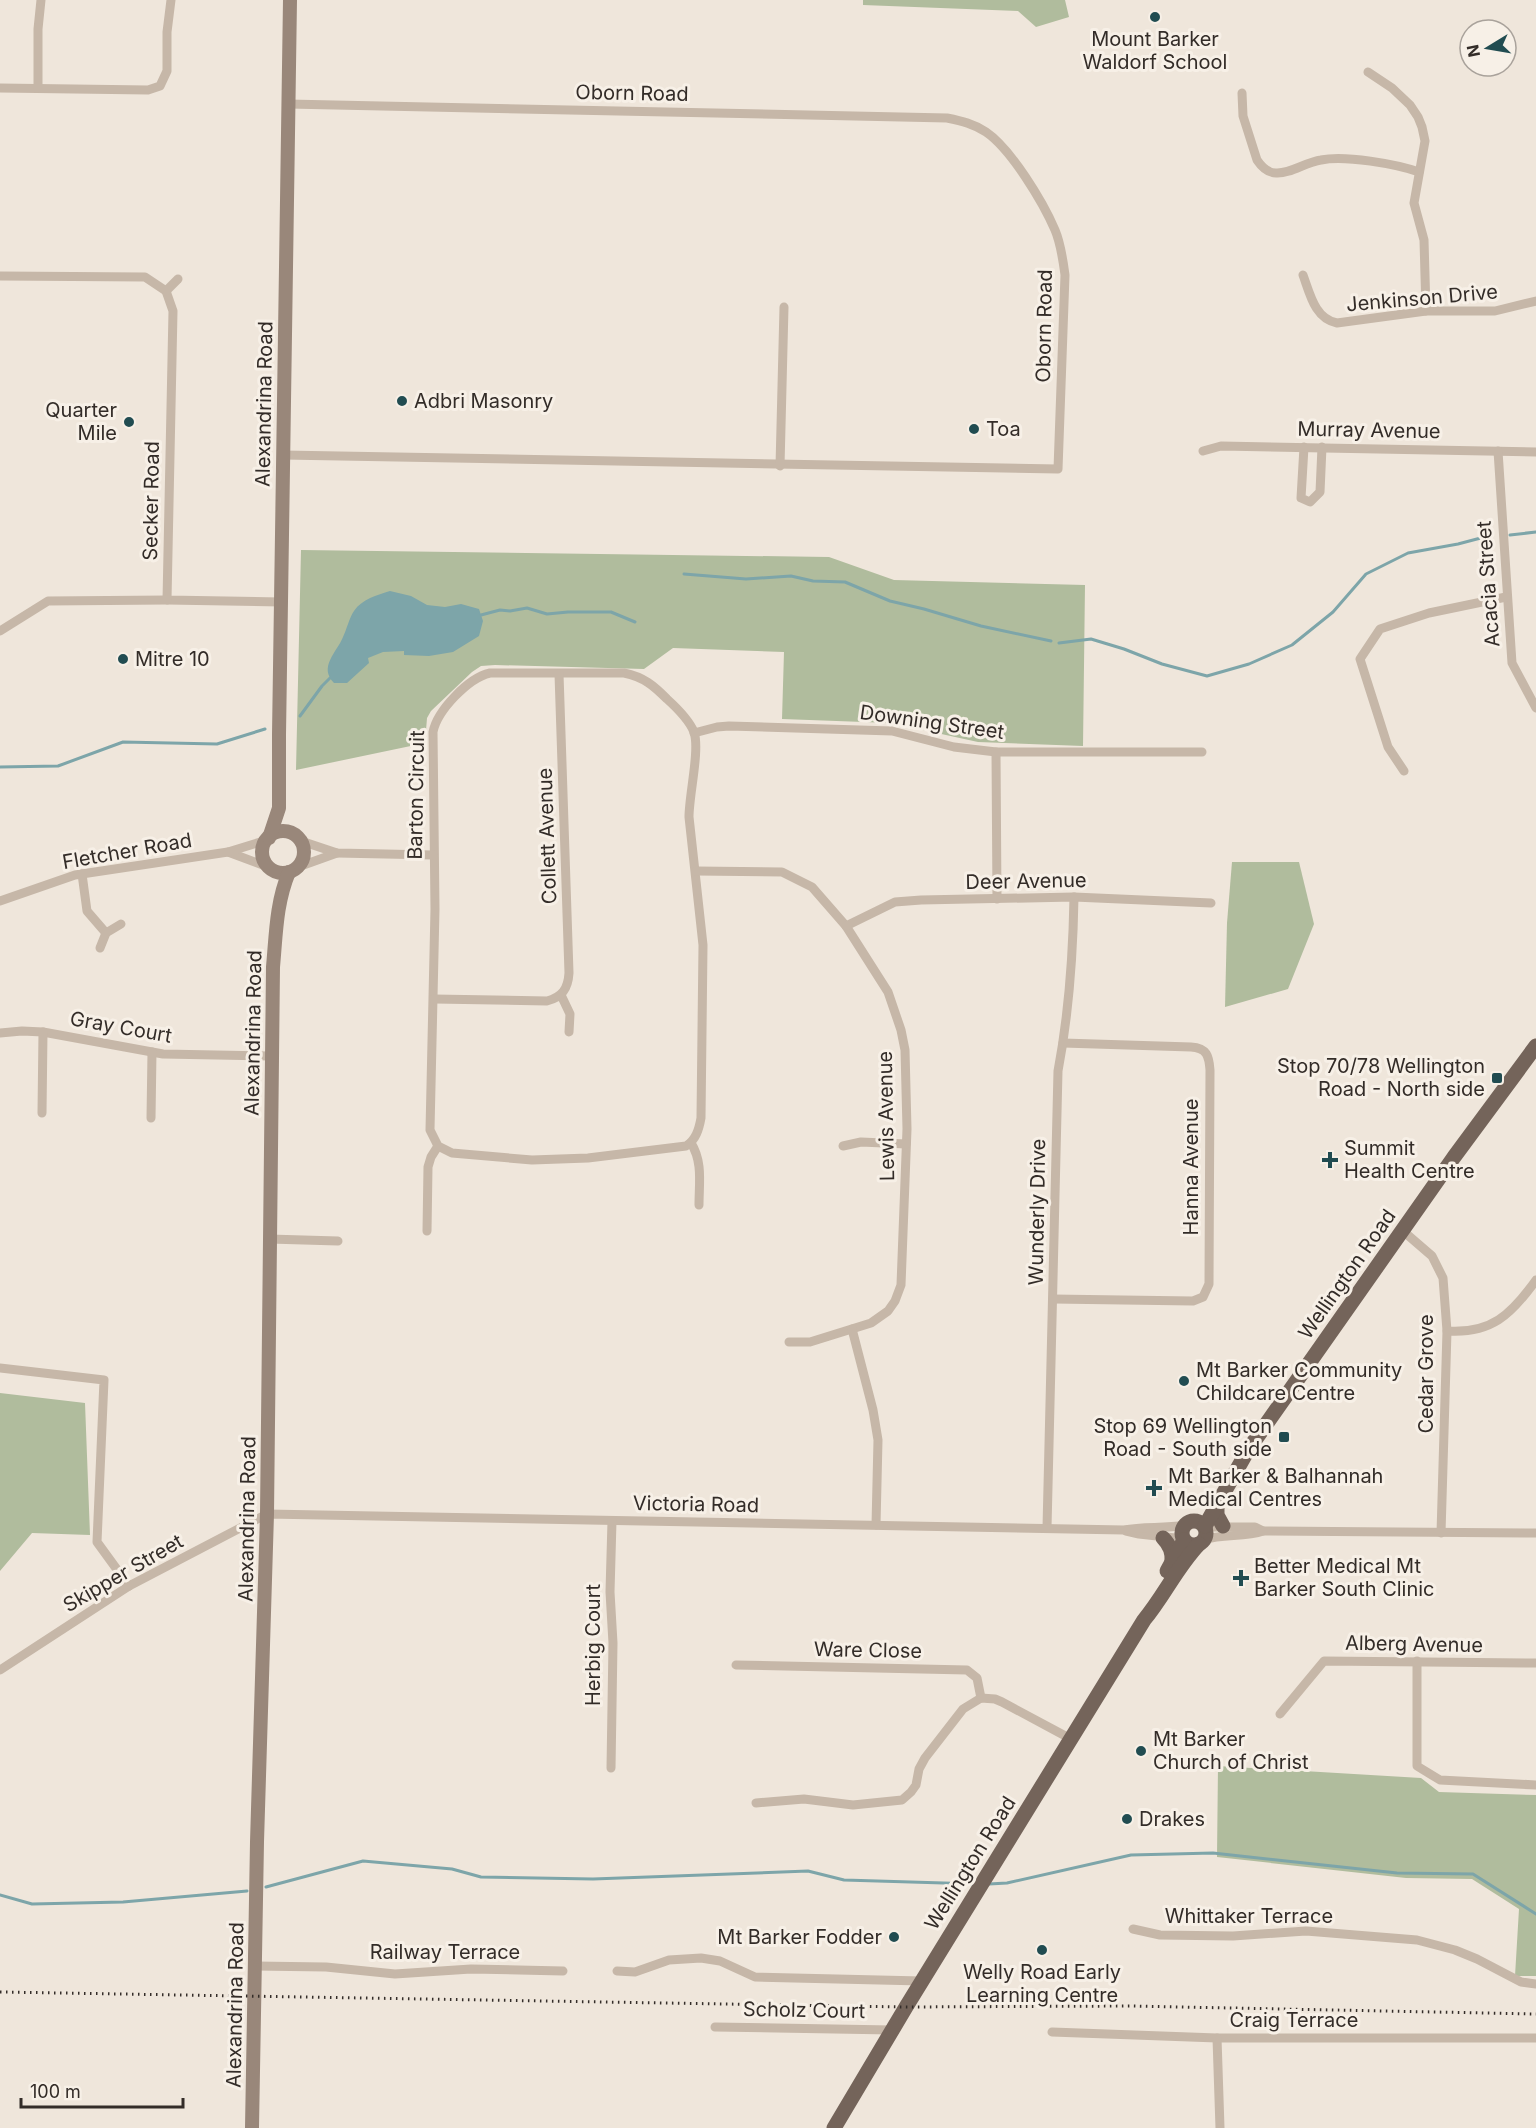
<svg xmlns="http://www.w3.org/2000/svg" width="1536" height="2128" viewBox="0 0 1536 2128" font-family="Inter,sans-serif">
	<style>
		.green { fill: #b0bc9d }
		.water { fill: #7da5a9 }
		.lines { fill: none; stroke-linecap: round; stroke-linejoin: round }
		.stream { stroke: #7da5a9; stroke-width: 3 }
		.street { stroke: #c6b7a8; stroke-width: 9 }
		.secondary { stroke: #99877a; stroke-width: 14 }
		.primary { stroke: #74645a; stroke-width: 15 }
		.rail { stroke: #332c28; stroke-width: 3; stroke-dasharray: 1.5 4.5; stroke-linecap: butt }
		.poi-dot { fill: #214c51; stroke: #f7f0e7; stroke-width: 2 }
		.labels { text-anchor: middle; stroke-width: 6; stroke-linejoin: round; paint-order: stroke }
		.poi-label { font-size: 20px; fill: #332c28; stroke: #f7f0e7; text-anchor: start }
		.street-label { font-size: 20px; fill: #332c28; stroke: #f7f0e7 }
	</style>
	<rect width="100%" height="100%" fill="#efe6db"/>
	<g class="green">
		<path d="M 863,0 L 1065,0 L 1069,17 L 1036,27 L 1018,11 L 863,5 Z"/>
		<path d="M 301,550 L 829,557 L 894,580 L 1085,585 L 1083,746 L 978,742 L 891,723 L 782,719 L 784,652 L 673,648 L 644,669 L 495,665 L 481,666 L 472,672 L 431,711 L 427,718 L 425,743 L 296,770 Z"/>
		<path d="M 1232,862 L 1299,862 L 1314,924 L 1288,989 L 1225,1007 L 1227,923 Z"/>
		<path d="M 0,1393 L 85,1403 L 90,1535 L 32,1533 L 0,1571 Z"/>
		<path d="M 1218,1766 L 1421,1778 L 1439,1792 L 1536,1795 L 1536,1976 L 1515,1976 L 1519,1909 L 1472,1879 L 1406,1878 L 1217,1857 Z"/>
	</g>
	<path class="water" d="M 390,591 L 411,596 L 427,605 L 445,607 L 461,604 L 479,609 L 483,621 L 479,636 L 453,652 L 429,656 L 404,655 L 404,651 L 383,652 L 368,658 L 369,663 L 347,683 L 334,683 C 318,667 337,652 343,637 C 347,629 349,618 354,611 C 362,599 377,595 390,591 Z"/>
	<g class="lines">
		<g class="stream">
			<path d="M 1510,535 L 1536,532"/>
			<path d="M 684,574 L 746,579 L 791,576 L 813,581 L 845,582 L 890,601 L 924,609 L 981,626 L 1051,641"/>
			<path d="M 481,615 L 500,610 L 510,611 L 527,608 L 547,614 L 568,612 L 611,612 L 635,622"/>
			<path d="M 1059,643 L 1091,639 L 1124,649 L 1162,664 L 1207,676 L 1249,664 L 1292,645 L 1333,612 L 1366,574 L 1408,553 L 1458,544 L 1492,535"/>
			<path d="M 300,716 L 322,686 L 330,678"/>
			<path d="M 0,767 L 58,766 L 123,742 L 217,744 L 265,729"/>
			<path d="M 989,1884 L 1007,1883 L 1131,1855 L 1213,1853 L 1397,1873 L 1473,1874 L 1536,1914"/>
			<path d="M 266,1887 L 363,1861 L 452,1869 L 481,1877 L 593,1879 L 808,1871 L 844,1880 L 977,1884"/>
			<path d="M 0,1895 L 32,1904 L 123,1902 L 247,1891"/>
		</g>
		<g class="street">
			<path d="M 1368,72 L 1392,88 L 1410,105 L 1418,117 L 1422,127 L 1425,141 L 1414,203 L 1424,240 L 1426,311"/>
			<path d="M 0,88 L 148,90 L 160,86 L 167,71 L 167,32 L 171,0"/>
			<path d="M 38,88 L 38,29 L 41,0"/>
			<path d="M 1242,93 L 1243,116 L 1257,160 C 1261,166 1268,173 1276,173 C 1290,174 1306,162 1321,160 C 1345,155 1396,164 1419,172"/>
			<path d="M 1303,275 C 1310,294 1315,319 1337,323 L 1426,311 L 1495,311 L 1536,301"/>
			<path d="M 0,276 L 145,277 L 166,291 L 173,311 L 167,600 L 281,602"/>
			<path d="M 166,291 L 178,279"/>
			<path d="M 1304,447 L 1301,498 L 1310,502 L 1320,492 L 1322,447"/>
			<path d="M 1203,451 L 1221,446 L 1536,452"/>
			<path d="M 1498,451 L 1512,663 L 1536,708"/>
			<path d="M 283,455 L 1058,469 L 1065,275 C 1063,260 1061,244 1055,230 C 1043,202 1011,149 986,132 C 974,124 962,121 947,118 L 288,104"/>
			<path d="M 780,466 L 784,307"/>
			<path d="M 0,631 L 48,601 L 167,600"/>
			<path d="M 490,673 L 624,673 C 644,677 654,686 667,699 C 677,708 689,720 694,732 C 700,750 689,795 689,817 L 703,945 L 701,1118 C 699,1129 696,1140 686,1146 L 588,1158 L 532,1160 L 452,1153 L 438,1146 L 430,1130 L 435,909 L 433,732 C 437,711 468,678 490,673 Z"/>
			<path d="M 694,733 L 717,727 L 729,726 L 892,731 L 954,747 L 996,752 L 1202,752"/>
			<path d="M 996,752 L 997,899"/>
			<path d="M 1404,771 L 1388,747 L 1360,659 L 1380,629 L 1429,613 L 1506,597"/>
			<path d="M 301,841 L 337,853 L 433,855"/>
			<path d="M 228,852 L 268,867"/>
			<path d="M 298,867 L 337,853"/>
			<path d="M 696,871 L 782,872 L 812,887 L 846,926 L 888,992 L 901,1030 L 905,1050 L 907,1129 L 901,1285 L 895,1301 L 888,1311 L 871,1323 L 810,1342 L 789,1342"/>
			<path d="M 82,874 L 87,911 L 106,933"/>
			<path d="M 0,901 L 75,875 L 228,852 L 267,840"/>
			<path d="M 846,926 L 895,902 L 921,900 L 1074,897 L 1211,903"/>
			<path d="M 100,948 L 106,933 L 121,924"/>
			<path d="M 561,995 L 570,1014 L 569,1032"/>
			<path d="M 434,999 L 547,1001 C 562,997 568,989 569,973 L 559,674"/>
			<path d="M 0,1033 L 22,1031 L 43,1032 L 163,1054 L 272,1056"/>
			<path d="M 42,1113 L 43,1032"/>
			<path d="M 151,1118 L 152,1052"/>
			<path d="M 691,1143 C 703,1162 699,1183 699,1205"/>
			<path d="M 843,1146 L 861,1142 L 906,1144"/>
			<path d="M 427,1231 L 428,1167 L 431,1157 L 438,1146"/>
			<path d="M 1403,1231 L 1432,1256 L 1443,1278 L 1447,1331 L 1441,1533"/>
			<path d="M 269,1239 L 338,1241"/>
			<path d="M 1053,1299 L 1193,1301 L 1203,1297 L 1209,1284 L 1210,1070 C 1209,1056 1207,1048 1191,1047 L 1063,1043"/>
			<path d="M 852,1329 L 873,1410 L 878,1440 L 876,1525"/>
			<path d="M 1447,1331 C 1491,1334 1511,1315 1536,1280"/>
			<path d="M 0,1368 L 104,1380 L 97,1542 L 129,1586"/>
			<path d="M 1205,1527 L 1255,1527 L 1263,1531"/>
			<path d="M 1047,1528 L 1058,1071 C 1069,1013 1073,956 1074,897"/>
			<path d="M 1126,1531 L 1139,1534 L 1184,1539"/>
			<path d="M 1204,1540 C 1223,1533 1244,1538 1263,1531 L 1536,1533"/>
			<path d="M 1417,1661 L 1417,1766 L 1440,1780 L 1536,1785"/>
			<path d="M 736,1665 L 967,1670 L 977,1678 L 981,1698"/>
			<path d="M 0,1670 L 129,1586 L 267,1514 L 1124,1530 C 1145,1526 1164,1529 1185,1525"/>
			<path d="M 1280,1714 L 1324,1661 L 1536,1663"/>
			<path d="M 611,1768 L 613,1643 L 610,1592 L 612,1521"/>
			<path d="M 756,1803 L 804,1799 L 853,1805 L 902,1800 L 911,1792 L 916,1785 L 919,1769 L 925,1758 L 963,1709 L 981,1698 L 995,1699 L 1002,1702 L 1071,1739"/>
			<path d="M 1133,1929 L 1160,1935 L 1233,1936 L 1306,1931 L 1417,1940 L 1455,1950 L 1477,1959 L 1521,1982 L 1536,1984"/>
			<path d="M 255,1966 L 326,1967 L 395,1974 L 471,1969 L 563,1971"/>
			<path d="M 617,1971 L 635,1972 L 669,1960 L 701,1958 L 720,1961 L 755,1977 L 922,1981"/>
			<path d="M 715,2027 L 892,2030"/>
			<path d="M 1052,2032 L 1217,2038 L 1536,2038"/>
			<path d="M 1217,2038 L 1220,2128"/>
		</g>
		<g class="secondary">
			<circle cx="283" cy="852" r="21"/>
			<path d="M 269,838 L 279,808 L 279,735 L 290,0"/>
			<path d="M 252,2128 L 257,1842 L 267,1514 L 273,967 C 276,935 276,903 289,872"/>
		</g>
		<g class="primary">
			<path d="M 1217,1506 L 1217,1515 L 1223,1526"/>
			<circle cx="1194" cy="1533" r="12"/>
			<path d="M 1205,1526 L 1248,1450 L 1454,1157 L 1536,1046"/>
			<path d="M 1163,1538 C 1170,1545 1173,1552 1172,1562"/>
			<path d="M 1167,1571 L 1184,1540"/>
			<path d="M 834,2128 L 906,2007 L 1144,1620 C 1164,1596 1177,1567 1199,1544"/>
		</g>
		<path class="rail" d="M 0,1992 L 906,2007 L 1130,2006 L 1536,2014"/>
	</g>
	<g class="poi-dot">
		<circle cx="1155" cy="17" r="6"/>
		<circle cx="402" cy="401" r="6"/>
		<circle cx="129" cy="422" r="6"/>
		<circle cx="974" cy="429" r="6"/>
		<circle cx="123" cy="659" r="6"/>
		<rect x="1491" y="1072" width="12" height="12" rx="3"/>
		<path d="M1327 1151h6v6h6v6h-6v6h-6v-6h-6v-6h6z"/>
		<circle cx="1184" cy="1381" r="6"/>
		<rect x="1278" y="1431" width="12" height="12" rx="3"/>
		<path d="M1151 1479h6v6h6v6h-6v6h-6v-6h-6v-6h6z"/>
		<path d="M1238 1569h6v6h6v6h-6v6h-6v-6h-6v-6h6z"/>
		<circle cx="1141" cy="1751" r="6"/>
		<circle cx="1127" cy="1819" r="6"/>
		<circle cx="894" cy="1937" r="6"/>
		<circle cx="1042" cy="1950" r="6"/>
	</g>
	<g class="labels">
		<g class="poi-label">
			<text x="1155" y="46" text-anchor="middle">Mount Barker<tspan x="1155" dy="23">Waldorf School</tspan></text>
			<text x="414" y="408">Adbri Masonry</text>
			<text x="117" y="417" text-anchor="end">Quarter<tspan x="117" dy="23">Mile</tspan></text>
			<text x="986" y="436">Toa</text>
			<text x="135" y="666">Mitre 10</text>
			<text x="1485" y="1073" text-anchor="end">Stop 70/78 Wellington<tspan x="1485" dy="23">Road - North side</tspan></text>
			<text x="1344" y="1155">Summit<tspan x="1344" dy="23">Health Centre</tspan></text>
			<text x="1196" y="1377">Mt Barker Community<tspan x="1196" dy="23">Childcare Centre</tspan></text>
			<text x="1272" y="1433" text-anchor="end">Stop 69 Wellington<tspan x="1272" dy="23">Road - South side</tspan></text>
			<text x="1168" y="1483">Mt Barker &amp; Balhannah<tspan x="1168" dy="23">Medical Centres</tspan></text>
			<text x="1254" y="1573">Better Medical Mt<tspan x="1254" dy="23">Barker South Clinic</tspan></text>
			<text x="1153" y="1746">Mt Barker<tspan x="1153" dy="23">Church of Christ</tspan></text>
			<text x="1139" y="1826">Drakes</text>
			<text x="882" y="1944" text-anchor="end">Mt Barker Fodder</text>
			<text x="1042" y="1979" text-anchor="middle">Welly Road Early<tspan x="1042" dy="23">Learning Centre</tspan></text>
		</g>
		<g class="street-label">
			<text transform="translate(632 93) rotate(1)" y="7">Oborn Road</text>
			<text transform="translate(1422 298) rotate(-5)" y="7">Jenkinson Drive</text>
			<text transform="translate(1044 326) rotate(-89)" y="7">Oborn Road</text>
			<text transform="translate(264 404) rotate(-89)" y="7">Alexandrina Road</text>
			<text transform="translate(1369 430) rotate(1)" y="7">Murray Avenue</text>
			<text transform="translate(151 501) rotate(-89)" y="7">Secker Road</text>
			<text transform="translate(1488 584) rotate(-94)" y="7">Acacia Street</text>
			<text transform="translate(932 722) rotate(8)" y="7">Downing Street</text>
			<text transform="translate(416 795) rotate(-89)" y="7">Barton Circuit</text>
			<text transform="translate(547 836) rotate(-92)" y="7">Collett Avenue</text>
			<text transform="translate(127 851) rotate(-10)" y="7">Fletcher Road</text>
			<text transform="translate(1026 881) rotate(-1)" y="7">Deer Avenue</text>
			<text transform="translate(121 1027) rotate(10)" y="7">Gray Court</text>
			<text transform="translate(253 1033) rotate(-89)" y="7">Alexandrina Road</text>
			<text transform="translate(886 1116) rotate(-91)" y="7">Lewis Avenue</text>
			<text transform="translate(1191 1167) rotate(-90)" y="7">Hanna Avenue</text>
			<text transform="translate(1037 1212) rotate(-89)" y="7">Wunderly Drive</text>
			<text transform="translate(1347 1274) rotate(-55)" y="7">Wellington Road</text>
			<text transform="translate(1426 1374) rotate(-90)" y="7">Cedar Grove</text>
			<text transform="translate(696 1504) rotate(1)" y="7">Victoria Road</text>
			<text transform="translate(247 1519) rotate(-89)" y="7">Alexandrina Road</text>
			<text transform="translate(123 1573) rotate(-30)" y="7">Skipper Street</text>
			<text transform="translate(1414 1644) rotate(1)" y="7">Alberg Avenue</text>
			<text transform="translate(593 1645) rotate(-90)" y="7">Herbig Court</text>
			<text transform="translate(868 1650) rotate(1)" y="7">Ware Close</text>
			<text transform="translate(970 1863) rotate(-58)" y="7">Wellington Road</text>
			<text x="1249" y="1923">Whittaker Terrace</text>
			<text x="445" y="1959">Railway Terrace</text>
			<text transform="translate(235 2005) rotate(-89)" y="7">Alexandrina Road</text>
			<text transform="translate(804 2010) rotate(1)" y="7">Scholz Court</text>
			<text x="1294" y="2027">Craig Terrace</text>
		</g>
	</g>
	<g transform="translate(1488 48) rotate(259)"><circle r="28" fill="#f7f0e7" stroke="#a9a29b" stroke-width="1.5"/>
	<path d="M0-4.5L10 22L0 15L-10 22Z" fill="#214c51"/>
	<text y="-9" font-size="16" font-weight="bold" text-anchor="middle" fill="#332c28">N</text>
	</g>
	<path d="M21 2098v9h162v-9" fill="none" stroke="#332c28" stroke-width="3"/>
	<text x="30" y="2098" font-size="18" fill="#332c28" stroke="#f7f0e7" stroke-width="4.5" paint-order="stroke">100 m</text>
</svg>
